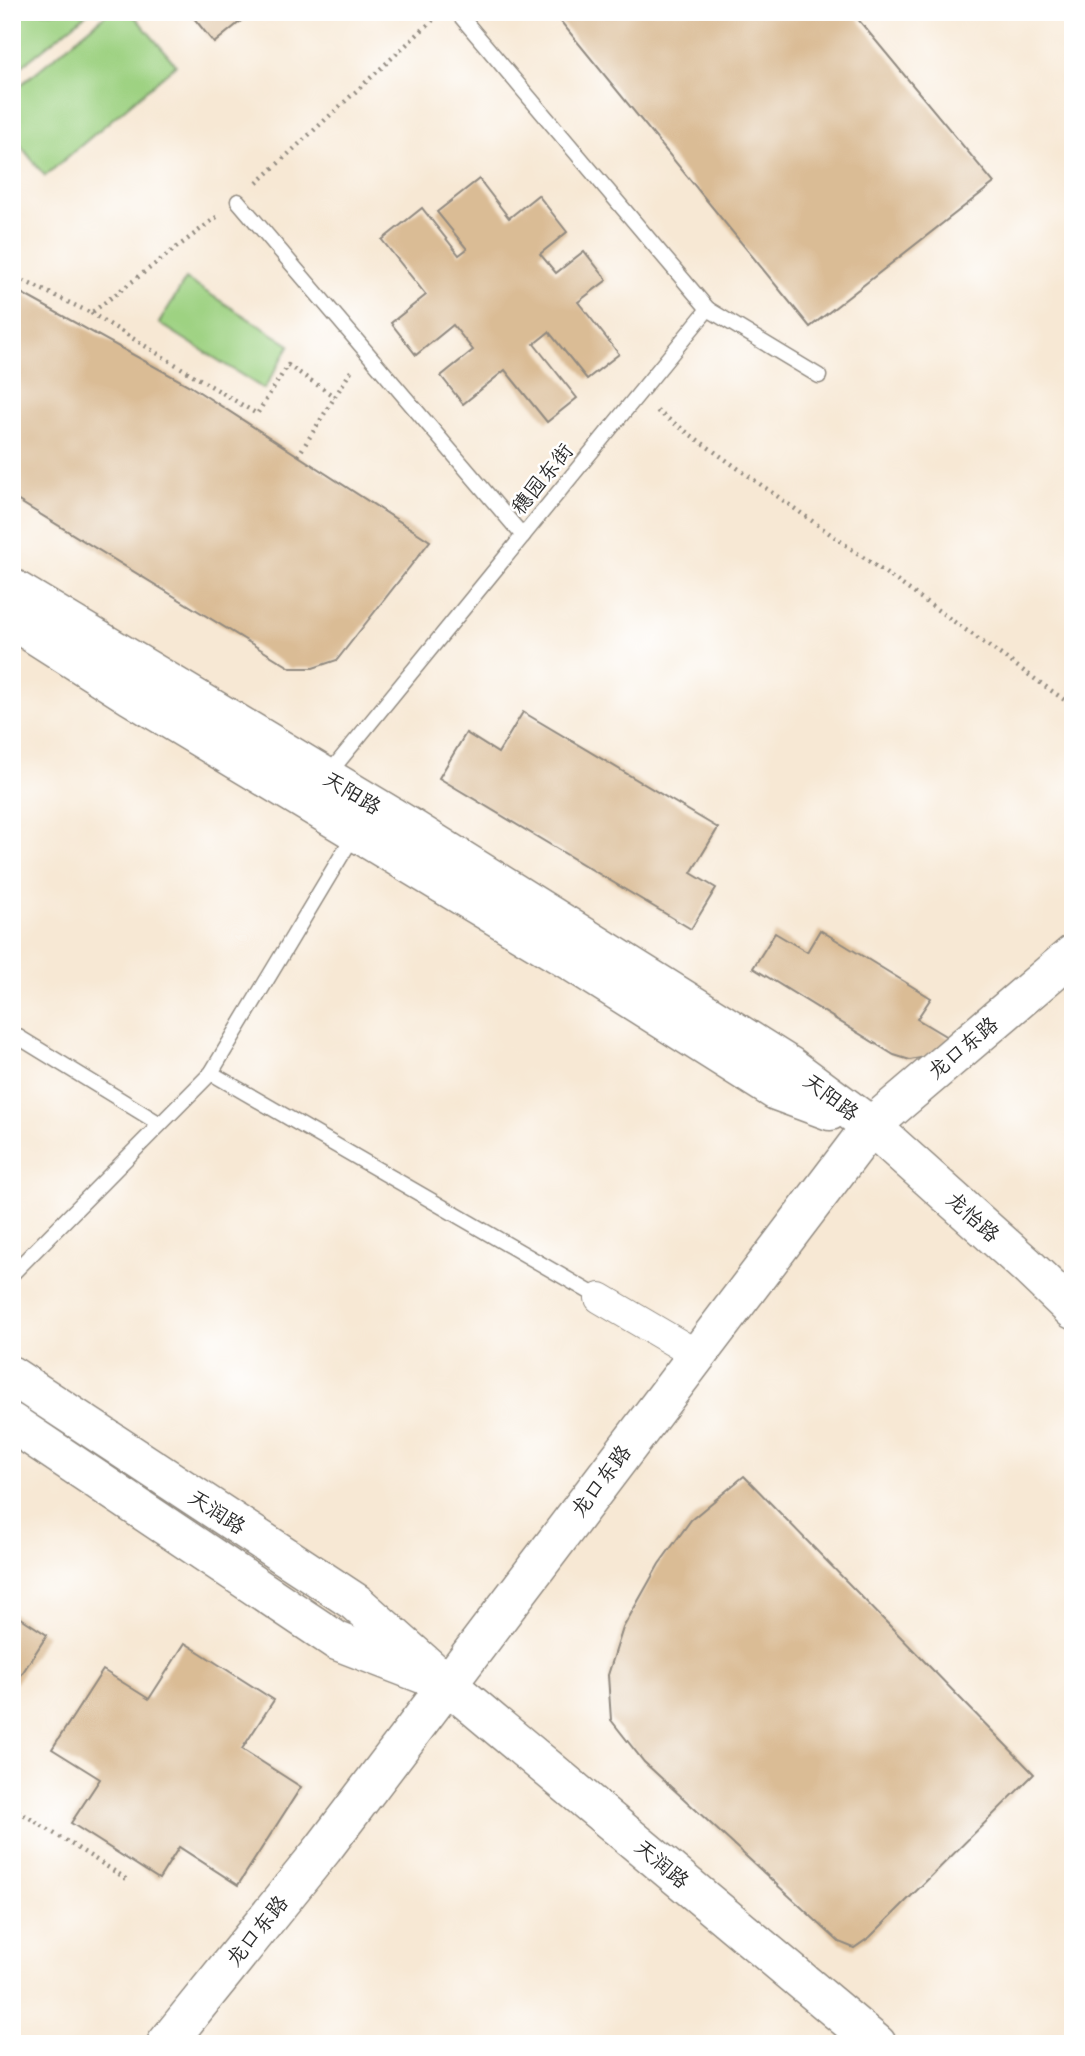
<svg xmlns="http://www.w3.org/2000/svg" width="1085" height="2056" viewBox="0 0 1085 2056" font-family="Kalam,'LXGW WenKai TC',sans-serif">
	<style>
		.green { fill: #9ed282; stroke: #647e56; stroke-width: 2 }
		.building { fill: #dabc95 }
		.lines { fill: none; stroke-linecap: round; stroke-linejoin: round }
		.lane-casing { stroke: #918a80; stroke-width: 17 }
		.street-casing { stroke: #918a80; stroke-width: 32 }
		.secondary-casing { stroke: #918a80; stroke-width: 41 }
		.path { stroke: #918a80; stroke-width: 4.5; stroke-dasharray: 2 5; stroke-linecap: butt }
		.lane { stroke: #fff; stroke-width: 14 }
		.street { stroke: #fff; stroke-width: 30 }
		.secondary { stroke: #fff; stroke-width: 38 }
		.labels { text-anchor: middle; stroke-width: 5; stroke-linejoin: round; paint-order: stroke }
		.street-label { font-size: 21px; fill: #2b2b2b; stroke: #fff }
	</style>
	<rect width="100%" height="100%" fill="#fff"/>
	<filter id="ink" filterUnits="userSpaceOnUse"><feTurbulence type="fractalNoise" baseFrequency=".0143" numOctaves="2"/><feDisplacementMap in="SourceGraphic" scale="14" xChannelSelector="R" yChannelSelector="G"/><feConvolveMatrix kernelMatrix="1 2 1 2 8 2 1 2 1" color-interpolation-filters="sRGB"/></filter>
	<filter id="wash" filterUnits="userSpaceOnUse"><feTurbulence type="fractalNoise" baseFrequency=".00686" numOctaves="4" result="noise"/><feDisplacementMap in="SourceGraphic" scale="28" xChannelSelector="R" yChannelSelector="G"/><feGaussianBlur stdDeviation="1.57" result="paint"/><feColorMatrix in="noise" values="0 0 0 0 0 0 0 0 0 0 0 0 0 0 0 0 0 1.4 0 .05"/><feComposite in="paint" operator="in"/></filter>
	<g filter="url(#wash)">
		<rect width="100%" height="100%" fill="#f7e8d4"/>
		<g class="green">
			<path d="M 12,12 L 89,12 L 12,74 Z"/>
			<path d="M 109,12 L 131,12 L 176,65 L 45,176 L 12,135 L 12,92 Z"/>
			<path d="M 186,279 L 290,345 L 264,389 L 159,323 Z"/>
		</g>
		<g id="blocks">
			<g class="building">
				<path d="M 189,12 L 252,12 L 214,43 Z"/>
				<path d="M 553,12 L 852,12 L 994,183 L 810,327 Z"/>
				<path d="M 479,179 L 509,218 L 538,195 L 567,232 L 540,254 L 556,273 L 584,251 L 607,280 L 578,302 L 619,354 L 587,379 L 549,332 L 534,344 L 577,398 L 547,422 L 505,370 L 463,404 L 441,376 L 473,350 L 453,325 L 416,355 L 391,323 L 426,295 L 382,240 L 422,208 L 459,255 L 467,249 L 437,212 Z"/>
				<path d="M 12,288 L 190,386 L 430,541 L 337,660 L 313,668 L 291,668 L 12,497 Z"/>
				<path d="M 523,712 L 718,828 L 691,873 L 716,888 L 691,929 L 439,778 L 466,733 L 498,753 Z"/>
				<path d="M 820,930 L 931,998 L 917,1019 L 952,1040 L 925,1057 L 910,1060 L 894,1055 L 753,968 L 775,933 L 807,952 Z"/>
				<path d="M 744,1476 L 1034,1774 L 870,1937 L 854,1948 L 839,1942 L 644,1762 L 611,1720 L 608,1675 L 623,1628 L 659,1564 L 691,1520 Z"/>
				<path d="M 12,1612 L 47,1635 L 12,1689 Z"/>
				<path d="M 185,1643 L 274,1700 L 242,1749 L 301,1787 L 238,1885 L 179,1847 L 159,1879 L 71,1823 L 100,1779 L 52,1749 L 103,1670 L 149,1699 Z"/>
			</g>
		</g>
	</g>
	<g filter="url(#ink)">
		<use href="#blocks" fill-opacity="0" stroke="#918a80" stroke-width="2"/>
		<g class="lines">
			<g class="lane-casing">
				<g id="lane">
					<path d="M 457,12 L 708,309"/>
					<path d="M 238,201 L 523,536"/>
					<path d="M 326,777 L 708,309 L 819,376"/>
					<path d="M 12,1033 L 160,1124"/>
					<path d="M 211,1073 L 600,1298"/>
					<path d="M 12,1274 L 211,1073 L 355,833"/>
				</g>
			</g>
			<g class="street-casing">
				<path id="street" d="M 600,1298 L 697,1355"/>
			</g>
			<g class="secondary-casing">
				<g id="secondary">
					<path d="M 12,588 L 411,828 L 790,1066 L 871,1126 L 1026,1265 L 1073,1310"/>
					<path d="M 12,620 L 131,696 L 575,964 L 776,1091 L 830,1111"/>
					<path d="M 12,1376 L 355,1602 L 447,1684 L 877,2044"/>
					<path d="M 12,1423 L 337,1641 L 425,1675"/>
					<path d="M 166,2044 L 323,1849 L 871,1126 L 1073,954"/>
				</g>
			</g>
			<g class="path">
				<path d="M 257,183 L 433,20"/>
				<path d="M 12,273 L 22,280 L 91,313 L 218,216"/>
				<path d="M 91,313 L 257,414 L 288,365 L 335,397"/>
				<path d="M 657,411 L 1073,706"/>
				<path d="M 298,456 L 351,371"/>
				<path d="M 12,1807 L 130,1881"/>
			</g>
			<use href="#lane" class="lane"/>
			<use href="#street" class="street"/>
			<use href="#secondary" class="secondary"/>
		</g>
	</g>
	<g class="labels">
		<g class="street-label">
			<text transform="translate(542 479) rotate(-51)" y="7">穗园东街</text>
			<text transform="translate(352 793) rotate(31)" y="7">天阳路</text>
			<text transform="translate(963 1048) rotate(-40)" y="7">龙口东路</text>
			<text transform="translate(831 1097) rotate(37)" y="7">天阳路</text>
			<text transform="translate(973 1217) rotate(42)" y="7">龙怡路</text>
			<text transform="translate(601 1481) rotate(-53)" y="7">龙口东路</text>
			<text transform="translate(217 1512) rotate(33)" y="7">天润路</text>
			<text transform="translate(662 1864) rotate(40)" y="7">天润路</text>
			<text transform="translate(257 1931) rotate(-51)" y="7">龙口东路</text>
		</g>
	</g>
	<rect width="1085" height="2056" fill="none" stroke="#fff" stroke-width="42"/>
</svg>
